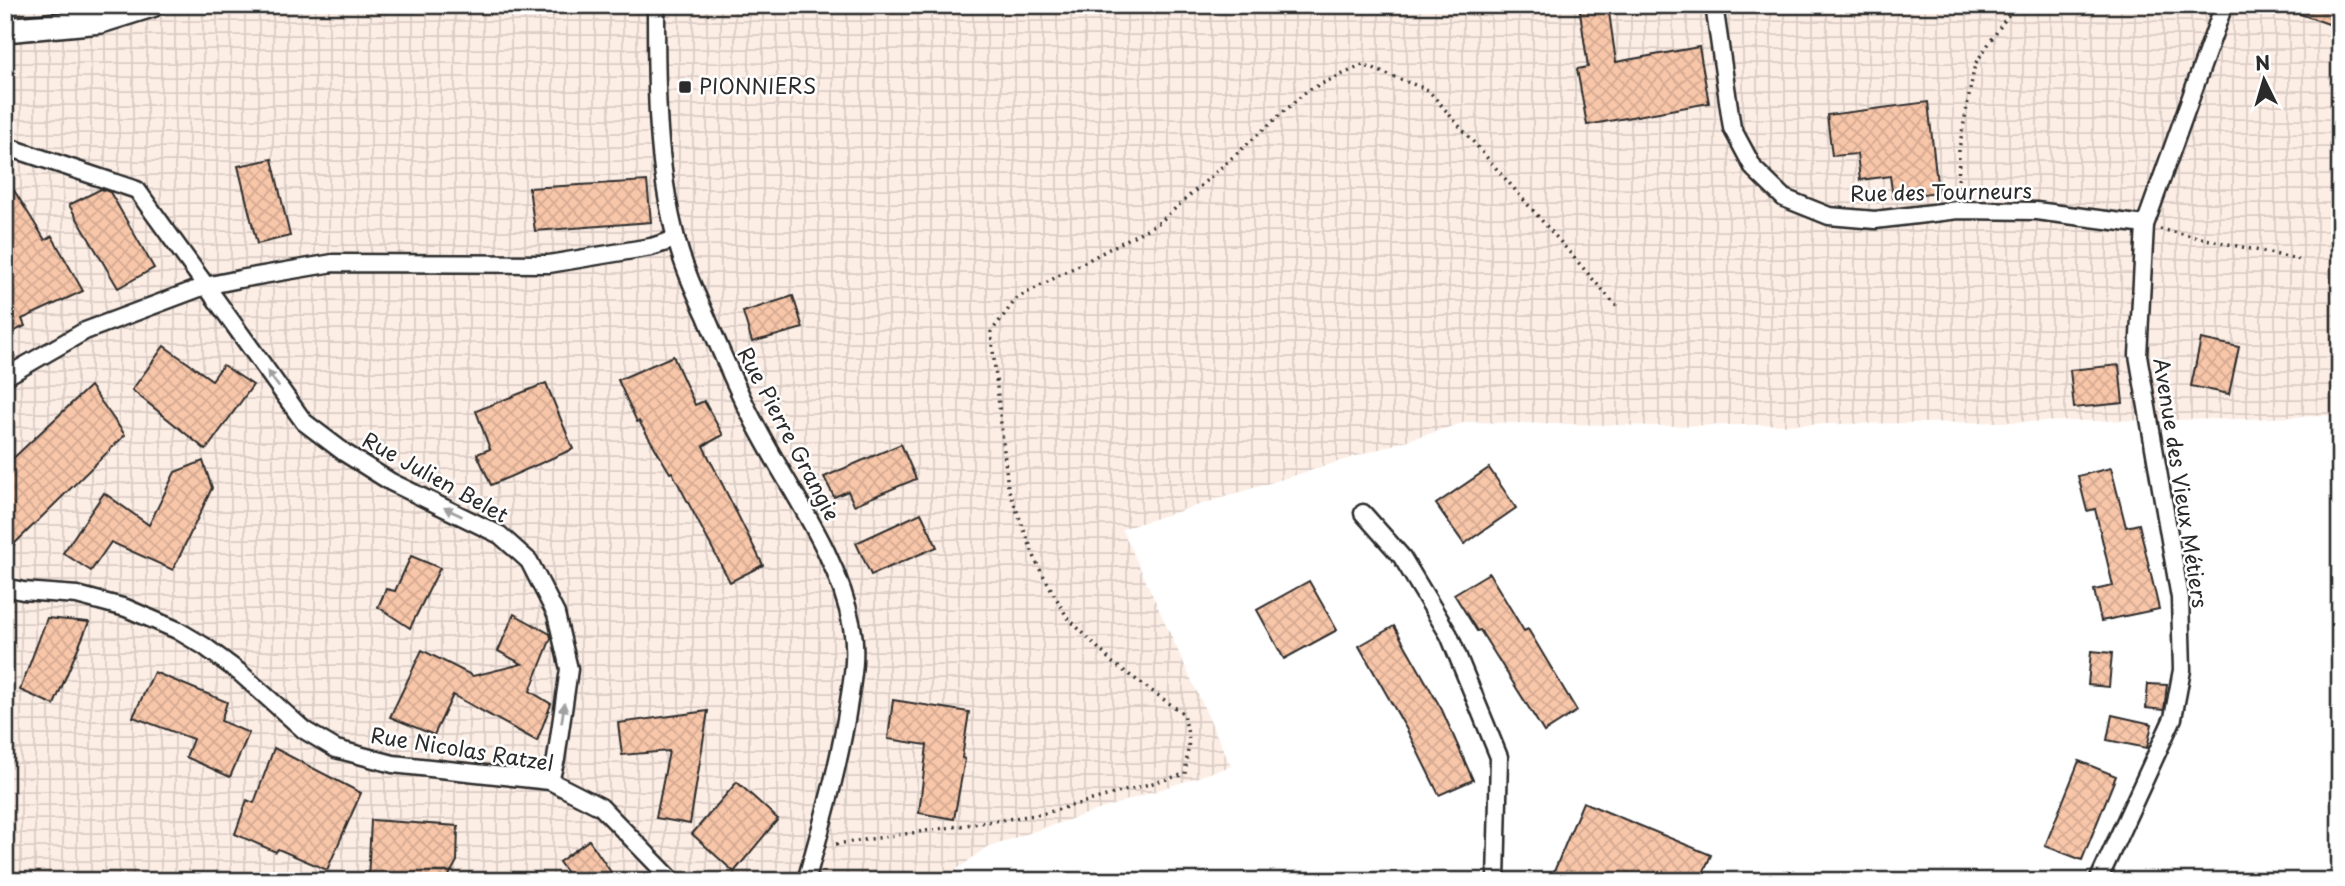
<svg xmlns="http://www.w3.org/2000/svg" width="2345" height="886" viewBox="0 0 2345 886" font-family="'Playpen Sans',sans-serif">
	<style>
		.industrial { fill: url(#industrial-grid) }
		.building { fill: url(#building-cross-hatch); stroke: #2b2b2b; stroke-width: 2 }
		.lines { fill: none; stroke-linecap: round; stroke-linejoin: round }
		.street-casing { stroke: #2b2b2b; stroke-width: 21 }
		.secondary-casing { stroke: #2b2b2b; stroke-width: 28 }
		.path { stroke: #2b2b2b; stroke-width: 3.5; stroke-dasharray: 2 5; stroke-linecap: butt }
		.street { stroke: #fff; stroke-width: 16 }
		.secondary { stroke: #fff; stroke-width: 23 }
		.oneway { fill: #a0a0a0 }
		.poi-dot { fill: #2b2b2b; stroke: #fff; stroke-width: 2.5 }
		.labels { text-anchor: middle; stroke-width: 5; stroke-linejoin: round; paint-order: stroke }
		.poi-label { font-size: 21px; fill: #2b2b2b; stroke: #fff; text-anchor: start }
		.street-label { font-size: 21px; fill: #2b2b2b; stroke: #fff }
	</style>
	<defs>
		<pattern id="industrial-grid" width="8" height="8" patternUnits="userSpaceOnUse" patternTransform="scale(1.75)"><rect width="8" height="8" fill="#fdeee5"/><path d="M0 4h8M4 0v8" fill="none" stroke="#d9ccc5"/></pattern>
		<pattern id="building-cross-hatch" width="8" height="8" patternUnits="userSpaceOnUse" patternTransform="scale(1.75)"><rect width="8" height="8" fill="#f8c6a9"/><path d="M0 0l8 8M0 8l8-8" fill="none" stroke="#d5aa92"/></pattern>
	</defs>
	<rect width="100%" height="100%" fill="#fff"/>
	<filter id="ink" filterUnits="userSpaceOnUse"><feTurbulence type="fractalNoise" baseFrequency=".0143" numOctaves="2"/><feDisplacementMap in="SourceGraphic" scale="14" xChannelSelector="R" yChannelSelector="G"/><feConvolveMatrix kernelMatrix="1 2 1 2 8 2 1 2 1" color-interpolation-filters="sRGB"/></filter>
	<g filter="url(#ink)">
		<path class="industrial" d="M 5,5 L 2340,5 L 2340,415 L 2246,419 L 1659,426 L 1466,422 L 1122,529 L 1231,766 L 987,847 L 941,881 L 5,881 Z"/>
		<g class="building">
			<path d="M 1579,5 L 1608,5 L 1616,62 L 1699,47 L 1709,103 L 1587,125 L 1577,69 L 1588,67 Z"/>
			<path d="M 2284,5 L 2340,5 L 2340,28 L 2283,8 Z"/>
			<path d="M 1928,102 L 1938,192 L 1893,198 L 1890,176 L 1860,180 L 1857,154 L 1832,156 L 1827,115 Z"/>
			<path d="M 272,159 L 290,236 L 257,244 L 238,166 Z"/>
			<path d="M 5,176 L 45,240 L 52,236 L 83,291 L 22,319 L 25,326 L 5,336 Z"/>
			<path d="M 647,181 L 651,222 L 535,231 L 529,188 Z"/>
			<path d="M 101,189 L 110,192 L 154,268 L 118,288 L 69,205 Z"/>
			<path d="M 793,296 L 803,328 L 752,342 L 743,312 Z"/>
			<path d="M 2201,339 L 2239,347 L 2229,394 L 2191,386 Z"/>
			<path d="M 164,346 L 212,380 L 223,365 L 253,385 L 206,450 L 132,390 Z"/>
			<path d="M 673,356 L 695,405 L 704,401 L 723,435 L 703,446 L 763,565 L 730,582 L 672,472 L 670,473 L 639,421 L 637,422 L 618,380 Z"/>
			<path d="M 2119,365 L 2123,403 L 2074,408 L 2070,370 Z"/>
			<path d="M 546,383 L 573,449 L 491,485 L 477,454 L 490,449 L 476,411 Z"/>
			<path d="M 90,386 L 125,435 L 5,553 L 5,466 Z"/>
			<path d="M 901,444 L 916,479 L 854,505 L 848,491 L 834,497 L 824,477 Z"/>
			<path d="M 203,461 L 212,488 L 173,570 L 111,542 L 91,571 L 63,553 L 104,493 L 149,525 L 175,472 Z"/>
			<path d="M 1489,468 L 1516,508 L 1464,544 L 1436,504 Z"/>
			<path d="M 2111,468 L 2126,527 L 2139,524 L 2159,609 L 2101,621 L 2094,590 L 2113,586 L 2095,509 L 2087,511 L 2078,476 Z"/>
			<path d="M 921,513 L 937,547 L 871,575 L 856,543 Z"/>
			<path d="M 411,556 L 440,568 L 410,628 L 378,607 L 386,589 L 395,591 Z"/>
			<path d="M 1489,573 L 1524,631 L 1528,629 L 1577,711 L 1544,732 L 1480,630 L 1477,631 L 1454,594 Z"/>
			<path d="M 1309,581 L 1337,630 L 1284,659 L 1257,610 Z"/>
			<path d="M 514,614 L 550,634 L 551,638 L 530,691 L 551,704 L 537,741 L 453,695 L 434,735 L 390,717 L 422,650 L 473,676 L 522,664 L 498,651 Z"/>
			<path d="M 47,618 L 89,622 L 54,705 L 20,690 Z"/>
			<path d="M 1394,626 L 1442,710 L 1473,780 L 1439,795 L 1407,730 L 1359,646 Z"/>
			<path d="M 2091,651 L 2112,653 L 2109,687 L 2088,685 Z"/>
			<path d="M 154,672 L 227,702 L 221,721 L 249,733 L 230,777 L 186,757 L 193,739 L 133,717 Z"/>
			<path d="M 2148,684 L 2167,685 L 2164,710 L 2146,708 Z"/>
			<path d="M 893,700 L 969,712 L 962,758 L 965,759 L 954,819 L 919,813 L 927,745 L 888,739 Z"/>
			<path d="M 708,711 L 690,824 L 656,818 L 669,751 L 622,755 L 618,723 Z"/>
			<path d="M 2112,715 L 2152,724 L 2147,748 L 2107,740 Z"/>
			<path d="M 274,748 L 361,793 L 327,870 L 278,849 L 276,852 L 235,834 L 247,800 L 254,803 Z"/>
			<path d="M 2079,761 L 2116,776 L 2082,860 L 2045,846 Z"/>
			<path d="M 737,782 L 778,819 L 734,872 L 692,834 Z"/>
			<path d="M 1583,802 L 1711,855 L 1700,881 L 1550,881 Z"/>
			<path d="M 371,820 L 458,826 L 457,861 L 446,881 L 368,881 Z"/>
			<path d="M 589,840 L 617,881 L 573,881 L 559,862 Z"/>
		</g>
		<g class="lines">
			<g class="street-casing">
				<g id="street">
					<path d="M 656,5 C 656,84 656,165 677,242 C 684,268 695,292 706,316 C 721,352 736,388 754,422 C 788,489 838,552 852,627 C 857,651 853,677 849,701 C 840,762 823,821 806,881"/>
					<path d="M 1714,5 L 1732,128 L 1754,169 L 1784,198 L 1829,216 L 1875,220 L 1958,210 L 2036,211 L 2145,225"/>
					<path d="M 5,146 L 137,190 L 304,422 L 345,453 L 391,482 L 500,535 L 529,561 L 556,614 L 569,669 L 556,759 L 550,781"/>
					<path d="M 5,377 L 85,331 L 205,286 L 240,279 L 333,263 L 549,264 L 651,247 L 676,239"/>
					<path d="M 1363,513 L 1402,557 L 1449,635 L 1499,757 L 1496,881"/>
					<path d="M 5,587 L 23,591 L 77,595 L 126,608 L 177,630 L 204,646 L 239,672 L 304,730 L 336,749 L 393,764 L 550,781 L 601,807 L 673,881"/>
					<path d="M 2098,881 L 2173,718 L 2182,670 L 2180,598 L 2138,355 L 2145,225 L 2224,5"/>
				</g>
			</g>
			<g class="secondary-casing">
				<path id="secondary" d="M 5,30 L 101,21 L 152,5"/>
			</g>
			<g class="path">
				<path d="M 1958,194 L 1959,149 L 1975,64 L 2015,5"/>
				<path d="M 2160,229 L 2301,260"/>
				<path d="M 836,844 L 1042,814 L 1185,774 L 1189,740 L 1184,714 L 1113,663 L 1067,617 L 1038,566 L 1008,488 L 991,332 L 1017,298 L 1160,222 L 1308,90 L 1363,65 L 1428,90 L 1618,308"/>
			</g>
			<use href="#street" class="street"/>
			<use href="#secondary" class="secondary"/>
		</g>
		<defs><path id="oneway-solid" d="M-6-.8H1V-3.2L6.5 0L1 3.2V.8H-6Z" transform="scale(1.75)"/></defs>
		<g class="oneway">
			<use href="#oneway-solid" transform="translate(273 379) rotate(-126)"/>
			<use href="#oneway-solid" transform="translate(453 512) rotate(-154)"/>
			<use href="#oneway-solid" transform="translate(563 713) rotate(-82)"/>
		</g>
	</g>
	<rect class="poi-dot" x="678" y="80" width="14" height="14" rx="3.5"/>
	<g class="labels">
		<g class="poi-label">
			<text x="699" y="94">PIONNIERS</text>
		</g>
		<g class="street-label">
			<text transform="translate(1941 193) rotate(-1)" y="7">Rue des Tourneurs</text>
			<text transform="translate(788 434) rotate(62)" y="7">Rue Pierre Grangie</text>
			<text transform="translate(435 478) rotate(29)" y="7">Rue Julien Belet</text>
			<text transform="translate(2180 483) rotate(81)" y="7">Avenue des Vieux Métiers</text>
			<text transform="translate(462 750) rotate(9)" y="7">Rue Nicolas Ratzel</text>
		</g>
	</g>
	<rect width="2345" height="886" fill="none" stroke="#fff" stroke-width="28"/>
	<rect x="14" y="14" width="2317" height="858" fill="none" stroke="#2b2b2b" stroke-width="2.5" filter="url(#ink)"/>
	<g transform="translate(2264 80) rotate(355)" stroke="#ffffff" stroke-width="5" paint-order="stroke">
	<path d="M0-5L12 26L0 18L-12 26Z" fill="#2b2b2b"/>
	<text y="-10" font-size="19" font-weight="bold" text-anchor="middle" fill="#2b2b2b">N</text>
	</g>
</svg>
